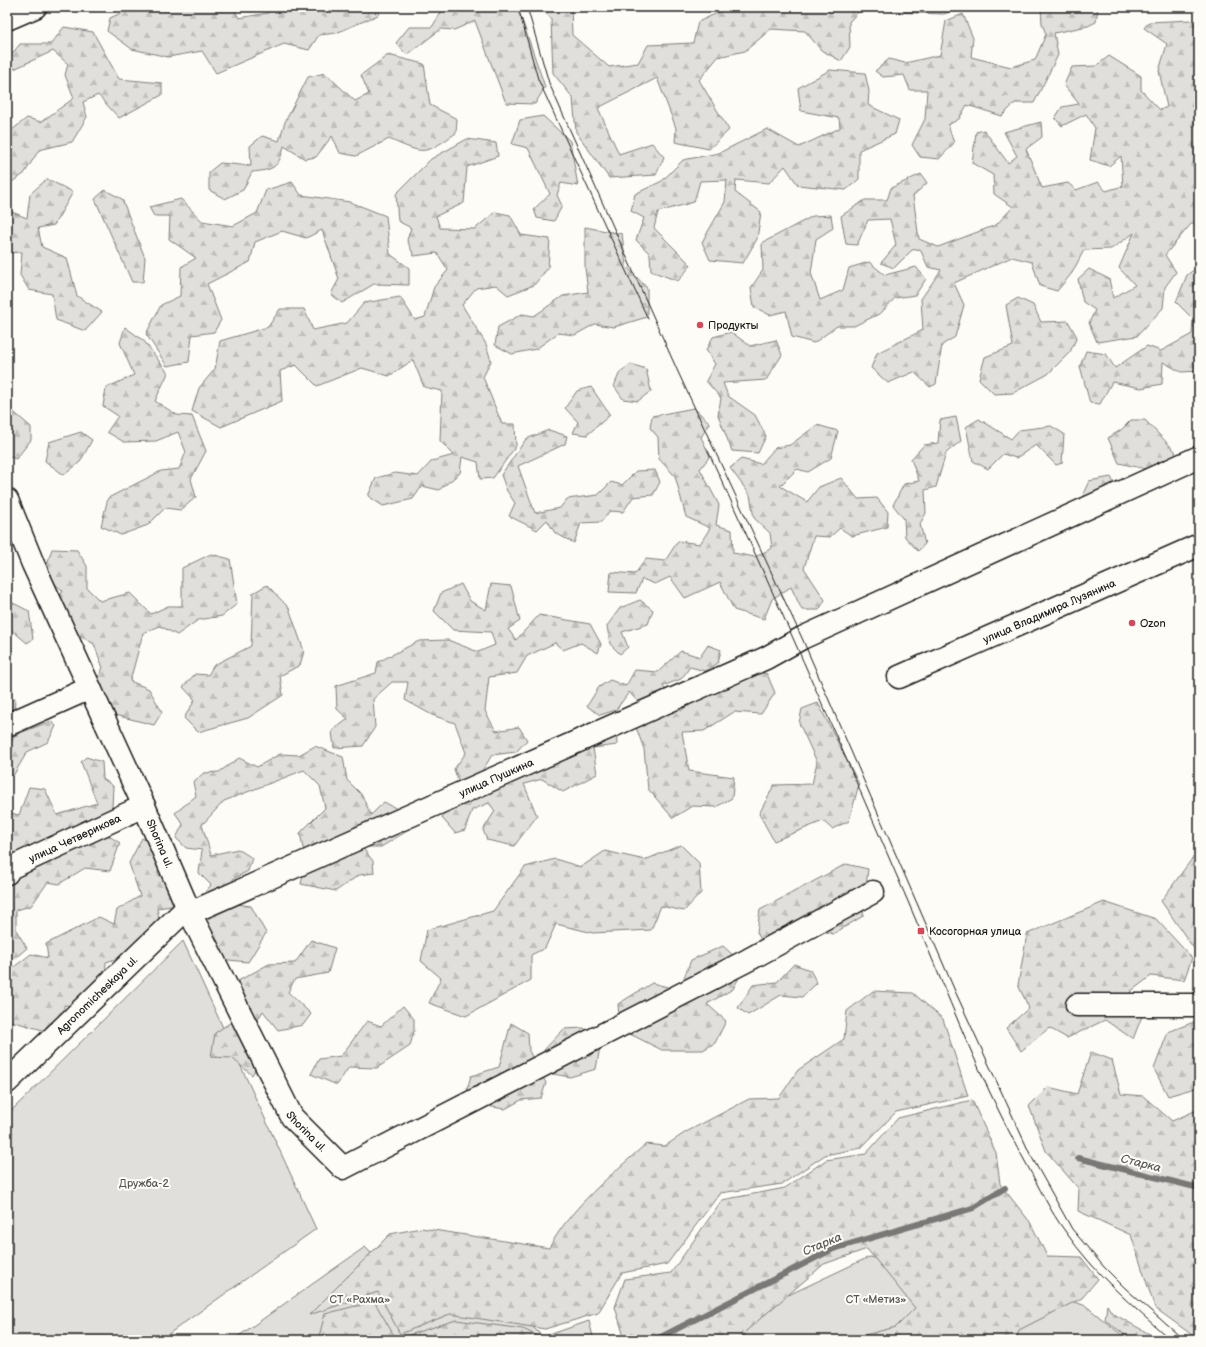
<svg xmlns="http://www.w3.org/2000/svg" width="1206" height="1347" viewBox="0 0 1206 1347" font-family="'Balsamiq Sans',sans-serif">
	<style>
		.green { fill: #e0dfdb; stroke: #7e7e7c }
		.forest { fill: url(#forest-firs); stroke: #7e7e7c }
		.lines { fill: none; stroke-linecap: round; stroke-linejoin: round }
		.stream { stroke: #797876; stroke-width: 6 }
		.minor-casing { stroke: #1c1c1c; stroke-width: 25 }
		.secondary-casing { stroke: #1c1c1c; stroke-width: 25 }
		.minor { stroke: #fdfcf7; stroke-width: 22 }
		.secondary { stroke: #fdfcf7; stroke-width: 22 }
		.tram { stroke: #1c1c1c; stroke-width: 1 }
		.poi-dot { fill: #d1495b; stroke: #fdfcf7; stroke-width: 1.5 }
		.labels { text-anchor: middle; stroke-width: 4; stroke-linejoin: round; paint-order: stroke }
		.poi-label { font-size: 11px; fill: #1c1c1c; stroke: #fdfcf7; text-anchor: start }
		.street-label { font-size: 11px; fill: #1c1c1c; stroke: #fdfcf7 }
		.park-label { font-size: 11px; fill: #575655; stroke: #fdfcf7 }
		.water-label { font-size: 12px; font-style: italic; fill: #5a5a58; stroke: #fdfcf7 }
	</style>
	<defs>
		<pattern id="forest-firs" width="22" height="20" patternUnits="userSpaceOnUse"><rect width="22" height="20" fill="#e0dfdb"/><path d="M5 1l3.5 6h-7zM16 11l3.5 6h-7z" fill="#c0bfbb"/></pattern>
	</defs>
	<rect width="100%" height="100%" fill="#fdfcf7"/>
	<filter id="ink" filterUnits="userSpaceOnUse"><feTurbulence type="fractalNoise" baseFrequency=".025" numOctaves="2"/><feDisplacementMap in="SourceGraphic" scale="8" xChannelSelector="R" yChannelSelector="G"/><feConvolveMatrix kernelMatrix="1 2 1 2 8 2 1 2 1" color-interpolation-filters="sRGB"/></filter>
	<g filter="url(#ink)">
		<g class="green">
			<path d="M 183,941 L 316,1229 L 160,1340 L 7,1340 L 7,1115 Z"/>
			<path d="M 365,1247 L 426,1309 L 503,1297 L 543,1337 L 589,1321 L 594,1340 L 233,1340 Z"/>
			<path d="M 869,1257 L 983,1270 L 1086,1306 L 1128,1340 L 708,1340 L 712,1331 Z"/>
		</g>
		<g class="forest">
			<path d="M 134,7 L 233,7 L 239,18 L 268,13 L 267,7 L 380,7 L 378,15 L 336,33 L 319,35 L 309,50 L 284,44 L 216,73 L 202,51 L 168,57 L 132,49 L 107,31 L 110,18 Z"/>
			<path d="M 454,7 L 515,7 L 521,17 L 545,87 L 535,104 L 506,103 L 475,21 L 454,30 L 441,29 L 407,55 L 396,43 L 409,27 L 432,27 L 442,11 Z"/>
			<path d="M 542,7 L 571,7 L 572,35 L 609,67 L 638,63 L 648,45 L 693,43 L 698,22 L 730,7 L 881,7 L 880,9 L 858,12 L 849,22 L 850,47 L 841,61 L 821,50 L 805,31 L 771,29 L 745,51 L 718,57 L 699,80 L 729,130 L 709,149 L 675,142 L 676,128 L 657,78 L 598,108 L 619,154 L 652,143 L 664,157 L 656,175 L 609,178 L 576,132 L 573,98 L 553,73 L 551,19 Z"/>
			<path d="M 891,7 L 962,7 L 944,14 L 892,12 Z"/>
			<path d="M 1041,7 L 1098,7 L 1096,22 L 1088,26 L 1054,33 L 1058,55 L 1034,103 L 1015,103 L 1002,116 L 967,105 L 959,119 L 948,125 L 954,143 L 939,159 L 920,157 L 912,145 L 925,119 L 927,90 L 910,90 L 904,75 L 883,77 L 875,71 L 889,59 L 905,63 L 940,55 L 946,21 L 963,14 L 973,38 L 971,57 L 1011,67 L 1035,60 L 1046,34 L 1042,24 Z"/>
			<path d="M 1191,20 L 1199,29 L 1199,223 L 1191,224 L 1165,255 L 1176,272 L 1165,287 L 1163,308 L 1137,336 L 1097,342 L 1089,323 L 1095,310 L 1083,302 L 1078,279 L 1089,269 L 1109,279 L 1113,298 L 1135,285 L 1119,268 L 1134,233 L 1111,249 L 1084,250 L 1072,273 L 1057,291 L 1040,286 L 1032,262 L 1012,257 L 954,283 L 964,305 L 955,337 L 942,345 L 936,384 L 930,387 L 914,372 L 888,383 L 871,368 L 877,353 L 923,330 L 921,299 L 941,270 L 928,267 L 920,249 L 912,250 L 894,268 L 881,263 L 896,245 L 890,219 L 868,220 L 857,245 L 846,244 L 841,216 L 865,200 L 887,200 L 891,188 L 921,174 L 927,183 L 913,196 L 919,239 L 938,247 L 996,225 L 1013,207 L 994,194 L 993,175 L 972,163 L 976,132 L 984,130 L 1008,163 L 1017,156 L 1004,132 L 1041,122 L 1042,137 L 1026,149 L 1042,188 L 1068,183 L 1076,190 L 1098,182 L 1106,191 L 1123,186 L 1121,156 L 1109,166 L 1090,160 L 1095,128 L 1086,114 L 1062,126 L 1055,118 L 1062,107 L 1079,104 L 1064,85 L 1072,67 L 1096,66 L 1109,56 L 1141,76 L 1141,90 L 1160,110 L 1167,107 L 1159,71 L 1167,44 L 1144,28 L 1149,22 Z"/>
			<path d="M 64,27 L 93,32 L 119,79 L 162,83 L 162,95 L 119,118 L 98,95 L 83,102 L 87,117 L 72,142 L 39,150 L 24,174 L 7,185 L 7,134 L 27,118 L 41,122 L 74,98 L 65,75 L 68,64 L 53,51 L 14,69 L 7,60 L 20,44 L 51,44 Z"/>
			<path d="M 388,55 L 424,64 L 430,105 L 457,119 L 456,133 C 424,155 425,155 389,139 L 356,156 L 340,153 L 332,136 L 316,157 L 305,159 L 284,146 C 279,168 273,170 252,172 L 243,190 L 225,199 L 209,190 L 209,172 L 220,163 L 251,166 L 250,146 L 262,136 L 279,141 L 285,122 L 308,77 L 325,73 L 355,101 L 369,94 L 361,75 Z"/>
			<path d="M 830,70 L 865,73 L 869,91 L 868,105 L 899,120 L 895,134 L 859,150 L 859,179 L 846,190 L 798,185 L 785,166 L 769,183 L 736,180 L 735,192 L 761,212 L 757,239 L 743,263 L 710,260 L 702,242 L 725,202 L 727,180 L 700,181 L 694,202 L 658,212 L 654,228 L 691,265 L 678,281 L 651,271 L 650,254 L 636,240 L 644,218 L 631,211 L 635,194 L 662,181 L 683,160 L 719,153 L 767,129 L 799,147 L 840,128 L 839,118 L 801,111 L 798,88 Z"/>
			<path d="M 543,116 L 570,141 L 578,186 L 561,183 L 557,195 L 562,206 L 554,221 L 537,218 L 534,209 L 550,194 L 528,148 L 512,144 L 520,120 Z"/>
			<path d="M 467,139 L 496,143 L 498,156 L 467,167 L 464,203 L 436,216 L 440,228 L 475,229 L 495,212 L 510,215 L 521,235 L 550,239 L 548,268 L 534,285 L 508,295 L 496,285 L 476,288 L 462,305 L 486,344 L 491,361 L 483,377 L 502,424 L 515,424 L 516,446 L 493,478 L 480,479 L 478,462 L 462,457 L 460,473 L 439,490 L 422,486 L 413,499 L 383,506 L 368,496 L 376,478 L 395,473 L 418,476 L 432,461 L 454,455 L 440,441 L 442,391 L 424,387 L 413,360 L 389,376 L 362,368 L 317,386 L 296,365 L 280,371 L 282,401 L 221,427 L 192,411 L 199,388 L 215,369 L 220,341 L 268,327 L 280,309 L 304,309 L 313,330 L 347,323 L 364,303 L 400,297 L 415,320 L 425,317 L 434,287 L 448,270 L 437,253 L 414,256 L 407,240 L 411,228 L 398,221 L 396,194 L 431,159 Z"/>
			<path d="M 47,179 L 73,192 L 54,225 L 38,228 L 42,247 L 67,258 L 77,296 L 102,312 L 85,331 L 56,320 L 52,294 L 29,290 L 20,275 L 22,252 L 7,253 L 7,210 L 27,218 L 30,194 Z"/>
			<path d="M 292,182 L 301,195 L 350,202 L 386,216 L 390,254 L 409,268 L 409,285 L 374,284 L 342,303 L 331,294 L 339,279 L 322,230 L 306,238 L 282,231 L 255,242 L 250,262 L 207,284 L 221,320 L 214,332 L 192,335 L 189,362 L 167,366 L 146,334 L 161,305 L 180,296 L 181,267 L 196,258 L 169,239 L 170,216 L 154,216 L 149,207 L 181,199 L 202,221 L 233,226 L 257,213 L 266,190 Z"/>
			<path d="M 105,190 L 122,199 L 145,258 L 143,282 L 132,282 L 95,199 Z"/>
			<path d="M 831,215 L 833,228 L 816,239 L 811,273 L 820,300 L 843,290 L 849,268 L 869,262 L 885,275 L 916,267 L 926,279 L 915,295 L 895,298 L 881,313 L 854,326 L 837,326 L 814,343 L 792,337 L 786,311 L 770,315 L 754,307 L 751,288 L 763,270 L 762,243 L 813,216 Z"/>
			<path d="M 585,227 L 622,234 L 626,266 L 647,288 L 647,317 L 614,327 L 595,324 L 575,335 L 558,333 L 536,349 L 512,354 L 495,345 L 498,327 L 522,314 L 534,316 L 563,296 L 588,292 L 585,268 Z"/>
			<path d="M 1199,266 L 1199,371 L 1181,372 L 1163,362 L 1162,384 L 1141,388 L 1112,382 L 1100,404 L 1090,403 L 1080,366 L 1086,351 L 1106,354 L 1115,368 L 1147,346 L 1161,351 L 1192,334 L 1193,319 L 1176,302 L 1187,275 Z"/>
			<path d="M 1018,298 L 1033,305 L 1041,322 L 1068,321 L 1077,337 L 1070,352 L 1048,374 L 1013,393 L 994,394 L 979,379 L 985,357 L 1013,346 L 1006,305 Z"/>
			<path d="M 125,327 L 144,341 L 168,373 L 155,401 L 177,415 L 192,416 L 206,451 L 191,479 L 196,497 L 181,510 L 165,508 L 148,525 L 121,535 L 101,526 L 108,498 L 161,471 L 179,469 L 186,452 L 178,432 L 156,441 L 124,442 L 107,432 L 118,416 L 103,406 L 106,388 L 134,375 L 120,343 Z"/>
			<path d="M 731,332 L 750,346 L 776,340 L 782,355 L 766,380 L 723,383 L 728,396 L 755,415 L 766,436 L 758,453 L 732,451 L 718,415 L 721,398 L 706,381 L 715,364 L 706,350 L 713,337 Z"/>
			<path d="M 631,364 L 646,369 L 651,391 L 638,401 L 623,399 L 614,386 L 620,372 Z"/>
			<path d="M 591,387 L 610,415 L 587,435 L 573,433 L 578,422 L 565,408 L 577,391 Z"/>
			<path d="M 7,408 L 9,408 L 31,427 L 31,440 L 16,459 L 7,456 Z"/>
			<path d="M 694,408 L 710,423 L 701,437 L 710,456 L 700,469 L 719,505 L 716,525 L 732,530 L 733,553 L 755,557 L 772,548 L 770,533 L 754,518 L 750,495 L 730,468 L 741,459 L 761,464 L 775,448 L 790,445 L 817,425 L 838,431 L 831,458 L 808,472 L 797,469 L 780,486 L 807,502 L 819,487 L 841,478 L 858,499 L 877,498 L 888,512 L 887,527 L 852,536 L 840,528 L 830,537 L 814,536 L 804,568 L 825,600 L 819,610 L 802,610 L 791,587 L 772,599 L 764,619 L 734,610 L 720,582 L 685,598 L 670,577 L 655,584 L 642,579 L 636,593 L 609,592 L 611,572 L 635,574 L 646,559 L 665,561 L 678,541 L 700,544 L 710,528 L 686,517 L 675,476 L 659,459 L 658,437 L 650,428 L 652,416 Z"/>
			<path d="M 956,417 L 961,441 L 946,453 L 936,487 L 925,490 L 926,513 L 920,524 L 925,544 L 918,551 L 905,537 L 904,519 L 893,505 L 904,484 L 919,481 L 911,459 L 924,445 L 938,443 L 940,420 Z"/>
			<path d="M 979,419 L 1011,439 L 1019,430 L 1051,426 L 1064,434 L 1062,463 L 1056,465 L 1036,445 L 1016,458 L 1003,454 L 988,469 L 973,461 L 966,427 Z"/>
			<path d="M 1131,420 L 1145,420 L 1175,451 L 1178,468 L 1164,473 L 1119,463 L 1108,438 L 1121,430 Z"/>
			<path d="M 549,430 L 567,436 L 565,444 L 518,466 L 535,513 L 560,508 L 567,499 L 598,495 L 611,482 L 622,485 L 636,471 L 655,470 L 660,482 L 653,495 L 633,497 L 623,512 L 610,511 L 601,522 L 581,523 L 574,543 L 555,533 L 547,520 L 537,530 L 509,516 L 515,503 L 507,491 L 501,475 L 526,439 Z"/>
			<path d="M 81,432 L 92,440 L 80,462 L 64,475 L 45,461 L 49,442 Z"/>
			<path d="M 1111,477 L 1119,494 L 1112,511 L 1099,514 L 1083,494 L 1089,481 Z"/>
			<path d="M 52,549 L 77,550 L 87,566 L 87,588 L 100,601 L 130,593 L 151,614 L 168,606 L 182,606 L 182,568 L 211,554 L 230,559 L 237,604 L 222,616 L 198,620 L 177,635 L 160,626 L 143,633 L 130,681 L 149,689 L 162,712 L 154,725 L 107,713 L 93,686 L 103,668 L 94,644 L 68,628 L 55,605 L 63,591 L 44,574 Z"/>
			<path d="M 461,584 L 470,601 L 486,610 L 491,584 L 511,586 L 520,621 L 508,629 L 516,640 L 539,615 L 590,624 L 601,644 L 598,653 L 581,643 L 563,650 L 555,643 L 527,656 L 517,673 L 489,677 L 485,711 L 496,731 L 519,727 L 527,740 L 516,752 L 492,755 L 476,781 L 458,781 L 454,769 L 466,753 L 455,723 L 432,715 L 405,700 L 408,682 L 392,682 L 373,699 L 375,727 L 363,746 L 334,748 L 332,731 L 348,719 L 337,709 L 336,686 L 376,673 L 378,662 L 419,641 L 448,640 L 478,652 L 495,645 L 491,632 L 453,630 L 434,611 L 441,593 Z"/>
			<path d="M 267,585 L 289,608 L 304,651 L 300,665 L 280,676 L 283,695 L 248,718 L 198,732 L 184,718 L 195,700 L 183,687 L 195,674 L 208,675 L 214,665 L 251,646 L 253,593 Z"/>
			<path d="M 7,600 L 29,611 L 33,639 L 27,643 L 7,626 Z"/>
			<path d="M 640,600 L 653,610 L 648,624 L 622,632 L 628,647 L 620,654 L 610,644 L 607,626 L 620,608 Z"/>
			<path d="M 708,645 L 721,650 L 718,663 L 705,671 L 690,667 L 681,679 L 663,686 L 681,711 L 711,685 L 729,688 L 750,668 L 767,674 L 775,693 L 761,714 L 734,712 L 704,731 L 682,732 L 689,771 L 734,777 L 732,798 L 716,807 L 692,806 L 673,818 L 648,789 L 644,749 L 633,719 L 638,702 L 629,692 L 616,710 L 600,715 L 587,706 L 599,687 L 610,680 L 626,686 L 635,670 L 658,672 L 681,651 L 700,657 Z"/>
			<path d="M 7,699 L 15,699 L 14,716 L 7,719 Z"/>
			<path d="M 818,703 L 859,784 L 849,821 L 832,829 L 823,821 L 774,841 L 759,814 L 774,785 L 812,784 L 817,762 L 799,723 L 802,709 Z"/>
			<path d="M 51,721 L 56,726 L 48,742 L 27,752 L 13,776 L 7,773 L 7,749 L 15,735 Z"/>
			<path d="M 616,727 L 617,745 L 593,748 L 597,774 L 563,792 L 542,779 L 524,784 L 537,816 L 514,846 L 487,840 L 483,830 L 495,811 L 489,803 L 472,810 L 465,830 L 455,833 L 442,818 L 447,802 L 482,787 L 495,765 Z"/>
			<path d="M 315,746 L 343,757 L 347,780 L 361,794 L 371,815 L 384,802 L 405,813 L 404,833 L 381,847 L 362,847 L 373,861 L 374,873 L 359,875 L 336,891 L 301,884 L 303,875 L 315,861 L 303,848 L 300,833 L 325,808 L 320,786 L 304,770 L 224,801 L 202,825 L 211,855 L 238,849 L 252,858 L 248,871 L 233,879 L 236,904 L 251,906 L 266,933 L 248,962 L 219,959 L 195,904 L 211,885 L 199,873 L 202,850 L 186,848 L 176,838 L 183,824 L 175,813 L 196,796 L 193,782 L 204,773 L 219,772 L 239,758 L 257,767 L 280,754 L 299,755 Z"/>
			<path d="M 86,757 L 102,762 L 103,779 L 113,786 L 112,808 L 64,833 L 54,835 L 57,854 L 104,833 L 120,843 L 110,871 L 85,868 L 59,884 L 48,882 L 31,906 L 16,910 L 16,930 L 27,948 L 14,959 L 7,955 L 7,812 L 19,815 L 29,787 L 45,789 L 57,815 L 97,803 L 81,762 Z"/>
			<path d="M 142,838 L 159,849 L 158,875 L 177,876 L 182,886 L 172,906 L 157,908 L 159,919 L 126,956 L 106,962 L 105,984 L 82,1007 L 64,1005 L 64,1025 L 46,1031 L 11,1021 L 7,1017 L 7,977 L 10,970 L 31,954 L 48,958 L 46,944 L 99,917 L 114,924 L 117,910 L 140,896 L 129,863 Z"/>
			<path d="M 681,845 L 699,863 L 701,893 L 684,911 L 661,906 L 651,930 L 593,933 L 556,924 L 545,948 L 531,955 L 531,980 L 466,1016 L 429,1003 L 441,978 L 421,961 L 427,930 L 493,911 L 525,867 L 555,859 L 581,867 L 605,851 L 645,860 Z"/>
			<path d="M 1199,853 L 1199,956 L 1161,901 L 1194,856 Z"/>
			<path d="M 846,864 L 868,869 L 863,916 L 833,934 L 803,925 L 764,946 L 757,932 L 760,910 Z"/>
			<path d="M 1104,902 L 1156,919 L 1192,958 L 1184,980 L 1151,976 L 1130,992 L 1144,1011 L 1133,1039 L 1105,1020 L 1067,1038 L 1049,1028 L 1021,1051 L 1006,1028 L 1029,1008 L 1018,985 L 1027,934 Z"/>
			<path d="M 311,940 L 335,948 L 328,973 L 295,979 L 288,992 L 311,1014 L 303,1025 L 278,1030 L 263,1011 L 245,1040 L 259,1063 L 252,1075 L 232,1058 L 211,1057 L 215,1033 L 234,1020 L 238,981 L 269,964 L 295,963 Z"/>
			<path d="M 723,946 L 745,966 L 733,989 L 707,1004 L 726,1021 L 715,1043 L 703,1050 L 662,1050 L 620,1029 L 618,1004 L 652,983 L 679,990 L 691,960 Z"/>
			<path d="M 794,964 L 810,970 L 817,983 L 802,997 L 781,995 L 748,1015 L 738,1008 L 753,985 L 777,982 Z"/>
			<path d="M 873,991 L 913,993 L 943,1019 L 968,1096 L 896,1112 L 861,1148 L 825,1155 L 782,1184 L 720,1193 L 667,1264 L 622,1273 L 598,1313 L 545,1329 L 450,1314 L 400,1334 L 378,1292 L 309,1315 L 390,1234 L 421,1228 L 549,1248 C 571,1207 611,1175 646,1144 L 665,1146 L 686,1132 L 749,1099 L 779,1098 L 798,1070 L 844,1039 L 847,1011 Z"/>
			<path d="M 403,1006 L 414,1019 L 414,1031 L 410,1046 L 377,1068 L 349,1067 L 337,1085 L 311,1074 L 319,1059 L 341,1056 L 367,1021 L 381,1026 Z"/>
			<path d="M 1199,1020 L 1199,1062 L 1195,1088 L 1168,1096 L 1154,1069 L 1168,1032 Z"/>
			<path d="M 511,1023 L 528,1033 L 529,1051 L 546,1083 L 541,1098 L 521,1100 L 505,1109 L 480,1105 L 467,1089 L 471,1076 L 499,1067 Z"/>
			<path d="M 584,1028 L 600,1047 L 596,1069 L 570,1077 L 553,1074 L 544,1050 L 564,1029 Z"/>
			<path d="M 1091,1052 L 1112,1060 L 1121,1094 L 1143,1096 L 1172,1121 L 1199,1109 L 1199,1340 L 1155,1308 L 1131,1235 L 1078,1211 L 1079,1189 L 1046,1151 L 1029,1106 L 1048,1087 L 1077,1094 Z"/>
			<path d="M 972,1100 L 996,1153 L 1000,1184 L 1030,1222 L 1047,1256 L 1081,1257 L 1098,1279 L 1082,1298 L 1019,1330 L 1016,1340 L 845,1340 L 896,1327 L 915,1308 L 867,1249 L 824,1264 L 746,1331 L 743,1340 L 625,1340 L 615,1307 L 625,1279 L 671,1273 L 722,1200 L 785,1188 L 826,1160 L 866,1154 L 898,1118 Z"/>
			<path d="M 374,1301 L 396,1339 L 456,1320 L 523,1329 L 546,1340 L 318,1340 L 325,1314 Z"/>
			<path d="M 1107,1305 L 1112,1313 L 1160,1340 L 1132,1340 L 1105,1320 Z"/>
		</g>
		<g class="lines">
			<g class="stream">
				<path d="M 1078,1158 L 1199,1188"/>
				<path d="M 655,1340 L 833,1249 L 973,1208 L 1005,1188"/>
			</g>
			<g class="minor-casing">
				<g id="minor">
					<path id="s1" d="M 7,500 L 33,564 L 144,806 L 190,913 L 292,1117 L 343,1168 L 748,960 L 873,892"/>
					<path id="s2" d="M 899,677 L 1199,545"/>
					<path d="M 7,725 L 90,688"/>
					<path id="s3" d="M 7,873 L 10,868 L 144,806"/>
					<path id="s4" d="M 190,913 L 766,658 L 802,638 L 1199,457"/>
					<path d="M 1077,1005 L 1199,1005"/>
					<path id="s5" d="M 7,1082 L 187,908"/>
				</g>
			</g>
			<g class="secondary-casing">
				<path id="secondary" d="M 7,19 L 35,7"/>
			</g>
			<use href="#minor" class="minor"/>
			<use href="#secondary" class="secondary"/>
			<g class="tram">
				<path d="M 518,7 L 538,79 L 648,319"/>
				<path d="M 527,7 L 549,83 L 678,372 L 802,638 L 955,991 L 1030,1154 L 1072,1229 L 1104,1267 L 1125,1288 L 1184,1340"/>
				<path d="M 708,451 C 773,591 835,732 896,874 C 939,971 975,1072 1027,1165 C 1039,1187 1050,1211 1065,1231 C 1094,1273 1133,1307 1171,1340"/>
			</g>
		</g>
	</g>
	<g class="poi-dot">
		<circle cx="700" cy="325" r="4"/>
		<circle cx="1132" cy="623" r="4"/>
		<rect x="917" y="927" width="8" height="8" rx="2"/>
	</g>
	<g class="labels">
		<g class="poi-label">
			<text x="708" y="329">Продукты</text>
			<text x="1140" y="627">Ozon</text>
			<text x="929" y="935">Косогорная улица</text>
		</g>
		<g class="street-label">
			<text dy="4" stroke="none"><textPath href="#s2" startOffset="164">улица Владимира Лузянина</textPath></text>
			<text dy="4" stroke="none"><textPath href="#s4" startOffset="335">улица Пушкина</textPath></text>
			<text dy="4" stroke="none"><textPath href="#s3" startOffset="77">улица Четверикова</textPath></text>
			<text dy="4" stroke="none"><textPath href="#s1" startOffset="376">Shorina ul.</textPath></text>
			<text dy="4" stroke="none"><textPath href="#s5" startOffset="125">Agronomicheskaya ul.</textPath></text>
			<text dy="4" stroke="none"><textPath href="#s1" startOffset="700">Shorina ul.</textPath></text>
		</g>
		<g class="park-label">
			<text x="144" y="1187">Дружба-2</text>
			<text x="360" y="1303">СТ «Рахма»</text>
			<text x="876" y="1303">СТ «Метиз»</text>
		</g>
		<g class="water-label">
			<text transform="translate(1141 1163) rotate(14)" y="4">Старка</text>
			<text transform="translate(822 1244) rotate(-23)" y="4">Старка</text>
		</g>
	</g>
	<rect width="1206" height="1347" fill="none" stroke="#fdfcf7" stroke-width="24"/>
	<rect x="12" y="12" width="1182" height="1323" fill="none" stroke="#1c1c1c" stroke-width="1.5" filter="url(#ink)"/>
</svg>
